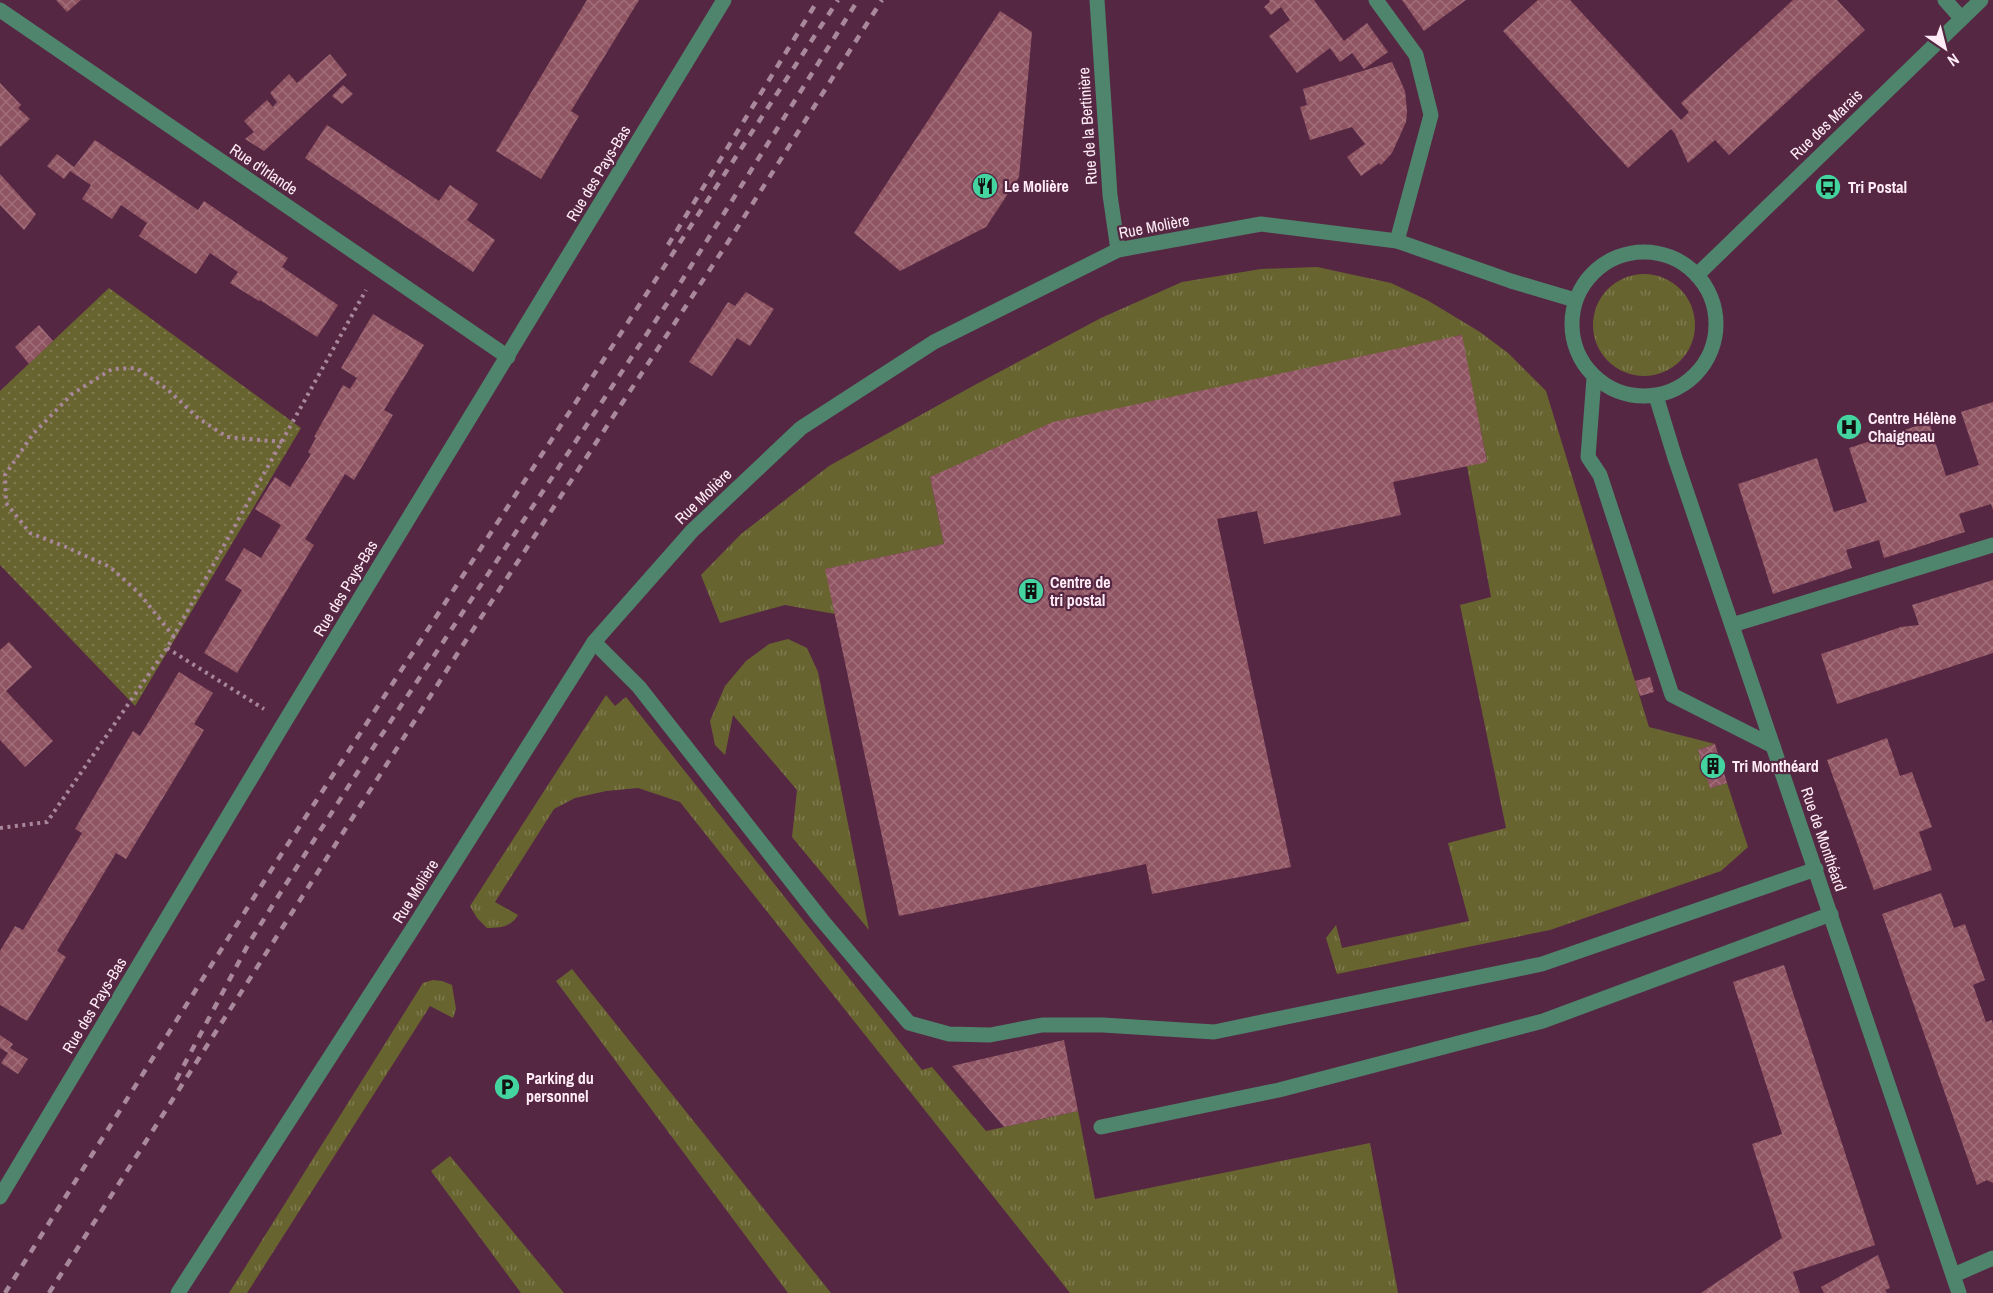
<svg xmlns="http://www.w3.org/2000/svg" width="1993" height="1293" viewBox="0 0 1993 1293" font-family="'Archivo Narrow',sans-serif">
	<style>
		.grass { fill: url(#grass-tufts) }
		.park { fill: url(#park-dots) }
		.building { fill: url(#building-cross-hatch) }
		.lines { fill: none; stroke-linecap: round; stroke-linejoin: round }
		.path { stroke: #a8879a; stroke-width: 4; stroke-dasharray: 3 4.5; stroke-linecap: butt }
		.minor { stroke: #4f846d; stroke-width: 15 }
		.rail { stroke: #a9889b; stroke-width: 4.5; stroke-dasharray: 8 8; stroke-linecap: butt }
		.labels { text-anchor: middle; stroke-width: 4.5; stroke-linejoin: round; paint-order: stroke }
		.street-label { font-size: 16px; fill: #ffecf6; stroke: #562743 }
		.poi-label { font-size: 16px; font-weight: bold; fill: #ffecf6; stroke: #562743; text-anchor: start }
	</style>
	<defs>
		<pattern id="grass-tufts" width="24" height="20" patternUnits="userSpaceOnUse" patternTransform="scale(1.5)"><rect width="24" height="20" fill="#686430"/><path d="M3 7l-1-3M5 7V3M7 7l1-3M15 17l-1-3M17 17v-4M19 17l1-3" fill="none" stroke="#7f7a4f"/></pattern>
		<pattern id="park-dots" width="8" height="8" patternUnits="userSpaceOnUse" patternTransform="scale(1.5)"><rect width="8" height="8" fill="#686430"/><path d="M2 2h.1M6 6h.1" fill="none" stroke="#7f7a4f" stroke-width="1.8" stroke-linecap="round"/></pattern>
		<pattern id="building-cross-hatch" width="8" height="8" patternUnits="userSpaceOnUse" patternTransform="scale(1.5)"><rect width="8" height="8" fill="#905563"/><path d="M0 0l8 8M0 8l8-8" fill="none" stroke="#a16e7a"/></pattern>
	</defs>
	<rect width="100%" height="100%" fill="#562743"/>
	<g class="grass">
		<path d="M 1317,267 L 1391,283 L 1427,300 L 1480,332 L 1508,353 L 1546,391 L 1649,727 L 1715,744 L 1698,750 L 1710,788 L 1727,783 L 1748,847 L 1721,871 L 1550,930 L 1337,974 L 1326,938 L 1336,925 L 1342,948 L 1469,921 L 1448,843 L 1506,828 L 1460,605 L 1491,597 L 1467,466 L 1487,461 L 1461,335 L 930,477 L 944,544 L 826,569 L 835,614 L 785,605 L 720,623 L 701,575 L 741,534 L 829,466 L 971,387 L 1101,318 L 1182,282 L 1261,269 Z"/>
		<circle cx="1644" cy="325" r="51"/>
		<path d="M 788,639 L 807,648 L 818,672 L 869,930 L 792,837 L 797,790 L 733,715 L 725,755 L 715,745 L 710,721 L 725,686 L 746,661 L 769,644 Z"/>
		<path d="M 606,695 L 615,706 L 626,697 L 922,1070 L 932,1067 L 986,1131 L 1078,1111 L 1095,1199 L 1370,1143 L 1398,1293 L 1070,1293 L 680,802 L 638,788 L 606,791 L 575,798 L 554,809 L 495,902 L 518,915 C 511,927 500,928 487,928 L 477,918 L 470,906 Z"/>
		<path d="M 572,969 L 831,1293 L 788,1293 L 556,981 Z"/>
		<path d="M 433,980 L 442,981 L 452,985 L 456,1009 L 453,1018 L 430,1006 L 247,1293 L 229,1293 L 423,983 Z"/>
		<path d="M 450,1156 L 564,1293 L 521,1293 L 431,1171 Z"/>
	</g>
	<path class="park" d="M 109,288 L 301,428 L 135,706 L 0,565 L 0,391 Z"/>
	<g class="building">
		<path d="M 56,0 L 81,0 L 67,12 Z"/>
		<path d="M 587,0 L 639,0 L 571,111 L 579,116 L 541,179 L 496,151 Z"/>
		<path d="M 1269,0 L 1314,0 L 1344,41 L 1367,23 L 1388,52 L 1364,69 L 1352,53 L 1340,62 L 1330,48 L 1297,73 L 1269,36 L 1290,20 L 1281,7 L 1271,15 L 1264,7 L 1270,2 Z"/>
		<path d="M 1402,0 L 1466,0 L 1424,31 Z"/>
		<path d="M 1538,0 L 1570,0 L 1681,120 L 1689,112 L 1681,103 L 1793,0 L 1837,0 L 1865,30 L 1729,155 L 1715,140 L 1688,163 L 1675,134 L 1671,129 L 1628,168 L 1503,31 Z"/>
		<path d="M 1000,11 L 1032,32 L 1019,177 L 986,227 L 900,271 L 854,233 Z"/>
		<path d="M 330,54 L 347,75 L 264,151 L 245,139 L 254,132 L 244,121 L 267,100 L 273,107 L 277,102 L 270,93 L 289,74 L 297,83 Z"/>
		<path d="M 1392,62 L 1405,91 L 1407,111 L 1406,122 L 1392,153 L 1381,165 L 1379,163 L 1361,176 L 1347,157 L 1365,144 L 1352,127 L 1310,140 L 1300,107 L 1307,105 L 1303,89 Z"/>
		<path d="M 0,83 L 21,105 L 18,108 L 30,119 L 0,147 Z"/>
		<path d="M 343,85 L 353,94 L 342,104 L 332,96 Z"/>
		<path d="M 327,125 L 439,201 L 450,185 L 478,204 L 467,220 L 495,240 L 473,272 L 305,158 Z"/>
		<path d="M 95,140 L 198,210 L 204,201 L 288,258 L 282,267 L 338,305 L 317,337 L 260,300 L 259,301 L 230,283 L 238,272 L 210,253 L 196,274 L 139,236 L 147,223 L 121,205 L 112,219 L 82,199 L 91,185 L 70,171 L 64,179 L 47,166 L 57,154 L 74,167 Z"/>
		<path d="M 0,174 L 36,214 L 24,230 L 0,205 Z"/>
		<path d="M 746,292 L 774,309 L 750,346 L 737,338 L 712,376 L 689,362 L 728,302 L 735,306 Z"/>
		<path d="M 373,314 L 424,345 L 384,410 L 393,415 L 354,480 L 345,474 L 305,539 L 314,545 L 237,673 L 204,653 L 242,590 L 225,580 L 244,548 L 261,558 L 281,525 L 255,509 L 275,477 L 290,487 L 311,454 L 308,452 L 316,438 L 314,437 L 343,385 L 350,389 L 357,378 L 341,368 Z"/>
		<path d="M 39,325 L 53,341 L 29,364 L 15,347 Z"/>
		<path d="M 1462,335 L 1487,462 L 1393,482 L 1401,515 L 1264,544 L 1257,511 L 1217,519 L 1291,867 L 1152,894 L 1146,864 L 899,916 L 825,569 L 944,544 L 930,477 L 1053,422 Z"/>
		<path d="M 1993,402 L 1993,510 L 1991,504 L 1959,514 L 1965,532 L 1884,558 L 1879,540 L 1846,550 L 1852,568 L 1773,594 L 1738,484 L 1817,458 L 1834,512 L 1867,502 L 1849,448 L 1929,422 L 1946,476 L 1979,465 L 1961,412 Z"/>
		<path d="M 1993,580 L 1993,653 L 1837,704 L 1821,654 L 1901,627 L 1919,625 L 1912,605 Z"/>
		<path d="M 9,642 L 32,667 L 6,691 L 53,741 L 25,767 L 0,740 L 0,650 Z"/>
		<path d="M 179,672 L 213,693 L 194,724 L 204,730 L 126,859 L 116,853 L 68,933 L 57,951 L 66,957 L 27,1021 L 0,1005 L 0,951 L 15,926 L 23,930 L 82,833 L 75,829 L 133,731 L 140,736 Z"/>
		<path d="M 1650,677 L 1654,692 L 1640,696 L 1635,681 Z"/>
		<path d="M 1887,738 L 1900,776 L 1912,772 L 1932,827 L 1919,832 L 1932,870 L 1874,890 L 1827,760 Z"/>
		<path d="M 1715,744 L 1727,783 L 1710,788 L 1698,750 Z"/>
		<path d="M 1941,893 L 1954,928 L 1965,924 L 1985,980 L 1973,985 L 1986,1022 L 1992,1020 L 1993,1024 L 1993,1183 L 1987,1180 L 1977,1185 L 1882,914 Z"/>
		<path d="M 1784,965 L 1875,1245 L 1793,1272 L 1800,1293 L 1701,1293 L 1782,1238 L 1752,1144 L 1782,1134 L 1733,982 Z"/>
		<path d="M 0,1035 L 13,1044 L 10,1048 L 28,1059 L 18,1074 L 1,1063 L 8,1053 L 0,1048 Z"/>
		<path d="M 1064,1040 L 1078,1111 L 1004,1127 L 952,1066 Z"/>
		<path d="M 1878,1255 L 1890,1288 L 1885,1290 L 1887,1293 L 1824,1293 L 1821,1287 Z"/>
	</g>
	<g class="lines">
		<g class="path">
			<path d="M 174,637 L 139,593 L 110,567 L 66,547 L 30,533 L 6,503 L 5,475 L 33,434 L 72,394 L 112,369 L 136,368 L 167,389 L 198,418 L 227,437 L 282,442"/>
			<path d="M 167,648 L 264,709"/>
			<path d="M 0,828 L 47,822 L 167,648 L 366,290"/>
		</g>
		<g class="minor">
			<path d="M 1097,0 L 1110,195 L 1118,250"/>
			<path d="M 1376,0 L 1416,55 L 1431,115 L 1397,241"/>
			<path d="M 1945,0 L 1961,18"/>
			<path d="M 0,10 L 508,357"/>
			<circle cx="1644" cy="324" r="72"/>
			<path d="M 1697,275 L 1981,0"/>
			<path d="M 1594,378 L 1588,457 L 1600,475 L 1672,695 L 1773,746"/>
			<path d="M 1656,396 L 1675,458 L 1959,1293"/>
			<path d="M 1732,625 L 1993,545"/>
			<path d="M 594,642 L 639,687 L 821,919 L 909,1023 L 949,1034 L 990,1035 L 1042,1025 L 1103,1025 L 1214,1032 L 1542,964 L 1816,869"/>
			<path d="M 1101,1127 L 1279,1090 L 1543,1021 L 1831,914"/>
			<path d="M 0,1197 L 284,723 L 724,0"/>
			<path d="M 1954,1275 L 1993,1258"/>
			<path d="M 178,1293 L 415,925 L 594,642 L 692,531 L 801,428 L 934,342 L 1118,250 L 1261,224 L 1397,241 L 1511,281 L 1575,300"/>
		</g>
		<g class="rail">
			<path d="M 668,245 L 818,0"/>
			<path d="M 176,1080 L 249,943 L 279,895 L 373,748 L 674,293 L 858,0"/>
			<path d="M 5,1293 L 275,864 L 838,0"/>
			<path d="M 49,1293 L 461,648 L 732,236 L 882,0"/>
		</g>
	</g>
	<defs>
		<g id="restaurant-disc" transform="scale(1.35)"><circle r="9.5" fill="#44d49f" stroke="#562743"/><path d="M-5-6h1v4h1v-4h1v4h1v-4h1v5L-1.5 .5V6h-2V.5L-5-1ZM5-6V6H3V1.5H1.5Q1.5-4 5-6Z" fill="#111"/></g>
		<g id="bus-disc" transform="scale(1.35)"><circle r="9.5" fill="#44d49f" stroke="#562743"/><path d="M-5-6H5V4H4V6H2V4H-2V6H-4V4H-5ZM-3.5-4V0h7V-4ZM-3.5 1.2v1.5H-2V1.2ZM2 1.2v1.5H3.5V1.2Z" fill="#111"/></g>
		<g id="hospital-disc" transform="scale(1.35)"><circle r="9.5" fill="#44d49f" stroke="#562743"/><path d="M-5-5h3v3.5h4V-5h3V5h-3V1.5h-4V5h-3Z" fill="#111"/></g>
		<g id="building-disc" transform="scale(1.35)"><circle r="9.5" fill="#44d49f" stroke="#562743"/><path d="M-4-6H4V6H1V3H-1V6H-4ZM-2.5-4.3h1.7v1.8h-1.7ZM.8-4.3h1.7v1.8H.8ZM-2.5-1h1.7V.8h-1.7ZM.8-1h1.7V.8H.8Z" fill="#111"/></g>
		<g id="parking-disc" transform="scale(1.35)"><circle r="9.5" fill="#44d49f" stroke="#562743"/><path d="M-3.5-5.5H1a3.5 3.5 0 0 1 0 7H-1V5.5H-3.5ZM-1-3.4V-.6H.8a1.4 1.4 0 0 0 0-2.8Z" fill="#111"/></g>
	</defs>
	<g fill-rule="evenodd">
		<use href="#restaurant-disc" x="985" y="186"/>
		<use href="#bus-disc" x="1828" y="187"/>
		<use href="#hospital-disc" x="1849" y="427"/>
		<use href="#building-disc" x="1031" y="591"/>
		<use href="#building-disc" x="1713" y="766"/>
		<use href="#parking-disc" x="507" y="1087"/>
	</g>
	<g class="labels">
		<g class="street-label">
			<text transform="translate(1826 124) rotate(-44)" y="6">Rue des Marais</text>
			<text transform="translate(1087 126) rotate(-94)" y="6">Rue de la Bertinière</text>
			<text transform="translate(264 169) rotate(34)" y="6">Rue d'Irlande</text>
			<text transform="translate(598 173) rotate(-59)" y="6">Rue des Pays-Bas</text>
			<text transform="translate(1154 226) rotate(-11)" y="6">Rue Molière</text>
			<text transform="translate(703 496) rotate(-44)" y="6">Rue Molière</text>
			<text transform="translate(345 588) rotate(-59)" y="6">Rue des Pays-Bas</text>
			<text transform="translate(1824 839) rotate(71)" y="6">Rue de Monthéard</text>
			<text transform="translate(415 891) rotate(-58)" y="6">Rue Molière</text>
			<text transform="translate(94 1005) rotate(-59)" y="6">Rue des Pays-Bas</text>
		</g>
		<g class="poi-label">
			<text x="1004" y="192">Le Molière</text>
			<text x="1848" y="193">Tri Postal</text>
			<text x="1868" y="424">Centre Hélène<tspan x="1868" dy="18">Chaigneau</tspan></text>
			<text x="1050" y="588">Centre de<tspan x="1050" dy="18">tri postal</tspan></text>
			<text x="1732" y="772">Tri Monthéard</text>
			<text x="526" y="1084">Parking du<tspan x="526" dy="18">personnel</tspan></text>
		</g>
	</g>
	<g transform="translate(1945 48) rotate(145)" stroke="#562743" stroke-width="4.5" paint-order="stroke">
	<path d="M0-4.5L10 22L0 15L-10 22Z" fill="#ffecf6"/>
	<text y="-9" font-size="16" font-weight="bold" text-anchor="middle" fill="#ffecf6">N</text>
	</g>
</svg>
